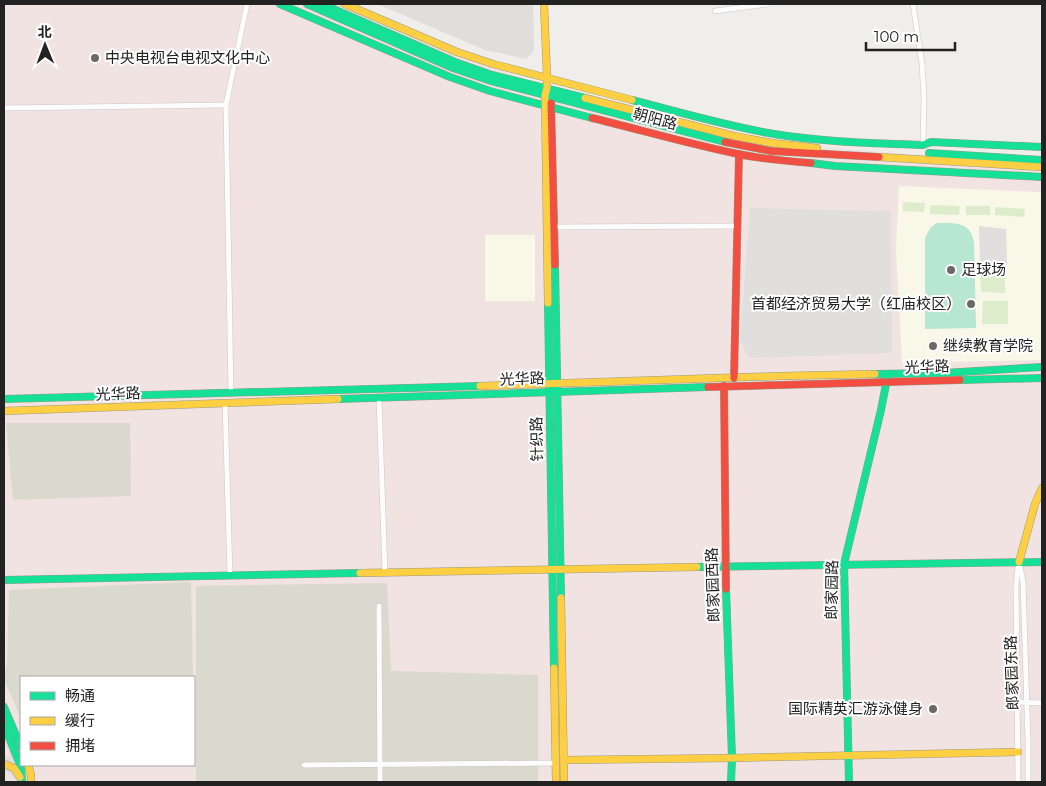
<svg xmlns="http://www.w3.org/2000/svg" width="1046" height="786" viewBox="0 0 1046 786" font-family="Montserrat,'Noto Sans SC',sans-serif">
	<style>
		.residential { fill: #dfdedc }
		.commercial { fill: #f1e3e1; fill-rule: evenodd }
		.education { fill: #f8f7e8 }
		.construction { fill: #d9d9cd }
		.grass { fill: #ddeccb }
		.pitch { fill: #b7e6d2 }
		.parking { fill: #e0dfde }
		.pier { fill: #dedddd }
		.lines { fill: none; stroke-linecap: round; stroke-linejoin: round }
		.street-casing { stroke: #c9c8c7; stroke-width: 6 }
		.fast-casing { stroke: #999a82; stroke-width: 8 }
		.slow-casing { stroke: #999a82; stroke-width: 8 }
		.jam-casing { stroke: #999a82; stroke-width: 8 }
		.street { stroke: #fdfcfc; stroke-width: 5 }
		.fast { stroke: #16e098; stroke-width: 7 }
		.slow { stroke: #ffcf43; stroke-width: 7 }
		.jam { stroke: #f24e42; stroke-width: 7 }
		.poi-dot { fill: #6a6968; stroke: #fff; stroke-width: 2 }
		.labels { text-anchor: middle; stroke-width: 4; stroke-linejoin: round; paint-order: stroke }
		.poi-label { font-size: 15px; fill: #222; stroke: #fff; text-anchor: start }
		.street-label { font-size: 15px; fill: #222; stroke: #fff }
	</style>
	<rect width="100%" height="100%" fill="#f0eeeb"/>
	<path class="residential" d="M 377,4 L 533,4 L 534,50 L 527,59 L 485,50 Z"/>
	<path class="commercial" d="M 4,4 L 339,4 L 479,61 L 547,88 L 743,141 L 1042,164 L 1042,782 L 4,782 ZM 21,677 L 194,677 L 194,765 L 21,765 Z"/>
	<g class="education">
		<path d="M 899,186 L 1042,192 L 1042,360 L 902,363 L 896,249 Z"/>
		<rect x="485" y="235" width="50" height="66"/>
	</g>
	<g class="construction">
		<path d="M 6,423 L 130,423 L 131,496 L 13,500 Z"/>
		<path d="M 191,582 L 193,677 L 21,677 L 21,719 L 4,679 L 7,663 L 9,590 Z"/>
		<path d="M 387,583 L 391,671 L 538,675 L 538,782 L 196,782 L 196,586 Z"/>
	</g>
	<g class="grass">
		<path d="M 903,202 L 925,203 L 924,212 L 903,211 Z"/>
		<path d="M 930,205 L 960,206 L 959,215 L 930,214 Z"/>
		<rect x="966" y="206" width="24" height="9"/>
		<path d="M 995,207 L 1025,209 L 1024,217 L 995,215 Z"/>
		<path d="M 980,271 L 1005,271 L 1005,293 L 981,292 Z"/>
		<path d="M 983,301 L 1008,301 L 1008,324 L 982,324 Z"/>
	</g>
	<path class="pitch" d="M 937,223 C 955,223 971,221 974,243 L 976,328 L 925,329 L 925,239 C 928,231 930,227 937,223 Z"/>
	<g class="parking">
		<path d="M 750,208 L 891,211 L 892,353 L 749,358 L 740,341 Z"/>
		<path d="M 979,226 L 1006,229 L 1007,265 L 980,264 Z"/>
	</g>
	<path class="pier" d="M 4,715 L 26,767 L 28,782 L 17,782 L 7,771 L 4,771 L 4,756 L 8,757 L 10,756 L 10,755 L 4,739 Z"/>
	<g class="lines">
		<g class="street-casing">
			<g id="street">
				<path d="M 913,4 L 922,64 L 924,97 L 923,145"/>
				<path d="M 715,11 L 767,4"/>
				<path d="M 4,108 L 226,105"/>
				<path d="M 553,227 L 738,226"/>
				<path d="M 231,393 L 226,105 L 247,4"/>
				<path d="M 379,398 L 385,573"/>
				<path d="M 225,403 L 230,576"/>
				<path d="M 1019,562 L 1023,582 L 1028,742 L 1028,782"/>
				<path d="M 1018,568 L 1016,585 L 1018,782"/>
				<path d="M 379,606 L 380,782"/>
				<path d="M 1017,702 L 1042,703"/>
				<path d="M 304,765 L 556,763"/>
			</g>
		</g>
		<g class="fast-casing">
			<g id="fast">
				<path d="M 280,4 L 450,77 L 490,91 L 592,118"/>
				<path d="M 307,4 L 453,68 L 491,81 L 725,142"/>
				<path d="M 322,4 L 455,62 L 492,75 L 585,98"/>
				<path d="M 632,100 C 679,112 726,126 774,134 C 823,142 873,143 923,145 L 931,142 L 1042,147"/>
				<path d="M 929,153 L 1042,160"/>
				<path d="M 811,163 L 835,166 L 1042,177"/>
				<path d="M 555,265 L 561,598"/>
				<path d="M 548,303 L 554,668"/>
				<path d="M 875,374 L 944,373 L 1042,367"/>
				<path d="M 960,380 L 1042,378"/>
				<path d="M 4,399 L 480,386"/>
				<path d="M 338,399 L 708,387"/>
				<path d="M 697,567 L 1042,562"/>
				<path d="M 4,580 L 360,573"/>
				<path d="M 726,589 L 732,758 L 731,782"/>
				<path d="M 4,707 L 21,747"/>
				<path d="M 4,725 L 21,767 L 22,782"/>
				<path d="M 849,782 L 844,564 L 881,410 L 887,379"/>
			</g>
		</g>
		<g class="slow-casing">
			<g id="slow">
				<path d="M 345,4 L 457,52 L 493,64 L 632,100"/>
				<path d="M 544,4 L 547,77 L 547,88 L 545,95 L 548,303"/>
				<path d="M 585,98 L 734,136 L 772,143 L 817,148"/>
				<path d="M 879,157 L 1042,167"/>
				<path d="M 480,386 L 781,376 L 875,374"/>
				<path d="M 4,411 L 338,399"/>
				<path d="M 1019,562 L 1035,504 L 1042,488"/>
				<path d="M 360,573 L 697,567"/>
				<path d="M 561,598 L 564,782"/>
				<path d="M 554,668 L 556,782"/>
				<path d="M 564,760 L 732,758 L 1018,752"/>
				<path d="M 4,764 L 14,768 L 20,777"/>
				<path d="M 28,765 L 31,775 L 31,782"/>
			</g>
		</g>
		<g class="jam-casing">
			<g id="jam">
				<path d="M 551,103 L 555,265"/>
				<path d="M 592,118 C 641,130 689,144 738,154 C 762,159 786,161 811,163"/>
				<path d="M 725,142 L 771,151 L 879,157"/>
				<path d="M 734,378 L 739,154"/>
				<path d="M 724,386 L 726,589"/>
				<path d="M 708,387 L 960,380"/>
			</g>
		</g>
		<use href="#street" class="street"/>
		<use href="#fast" class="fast"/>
		<use href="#slow" class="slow"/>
		<use href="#jam" class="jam"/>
	</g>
	<g class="poi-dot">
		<circle cx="95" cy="58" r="5"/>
		<circle cx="951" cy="270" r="5"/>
		<circle cx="971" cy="304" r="5"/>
		<circle cx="933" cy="346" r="5"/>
		<circle cx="933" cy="709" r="5"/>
	</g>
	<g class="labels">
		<g class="poi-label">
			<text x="105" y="63">中央电视台电视文化中心</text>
			<text x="961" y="275">足球场</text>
			<text x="961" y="309" text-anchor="end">首都经济贸易大学（红庙校区）</text>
			<text x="943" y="351">继续教育学院</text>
			<text x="923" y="714" text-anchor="end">国际精英汇游泳健身</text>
		</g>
		<g class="street-label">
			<text transform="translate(655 119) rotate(15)" y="5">朝阳路</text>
			<text transform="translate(927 367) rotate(-2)" y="5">光华路</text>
			<text transform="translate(522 379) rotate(-2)" y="5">光华路</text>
			<text transform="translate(118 394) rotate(-2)" y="5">光华路</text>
			<text transform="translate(537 439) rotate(-91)" y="5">针织路</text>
			<text transform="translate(713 585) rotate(-92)" y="5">郎家园西路</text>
			<text transform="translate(832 590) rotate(-89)" y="5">郎家园路</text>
			<text transform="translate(1012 673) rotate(-92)" y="5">郎家园东路</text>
		</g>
	</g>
	<rect width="1046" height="786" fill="none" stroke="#222222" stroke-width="10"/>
	<rect x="20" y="676" width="175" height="90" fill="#ffffff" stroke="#a7a7a7"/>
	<rect x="30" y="692" width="25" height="8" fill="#16e098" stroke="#a7a7a7"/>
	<text x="65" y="701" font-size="15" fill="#222222">畅通</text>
	<rect x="30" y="717" width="25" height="8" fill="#ffcf43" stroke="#a7a7a7"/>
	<text x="65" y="726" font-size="15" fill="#222222">缓行</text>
	<rect x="30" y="742" width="25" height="8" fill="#f24e42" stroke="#a7a7a7"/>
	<text x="65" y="751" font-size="15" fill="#222222">拥堵</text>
	<g transform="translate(45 45) rotate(359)" stroke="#ffffff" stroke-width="4" paint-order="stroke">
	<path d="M0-4L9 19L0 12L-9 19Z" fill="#222222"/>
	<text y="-8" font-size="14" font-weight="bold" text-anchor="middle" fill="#222222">北</text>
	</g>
	<path d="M866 42v8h89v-8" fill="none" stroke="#222222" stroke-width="2.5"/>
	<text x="874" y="42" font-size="15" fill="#222222" stroke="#ffffff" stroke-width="4" paint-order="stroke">100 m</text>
</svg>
